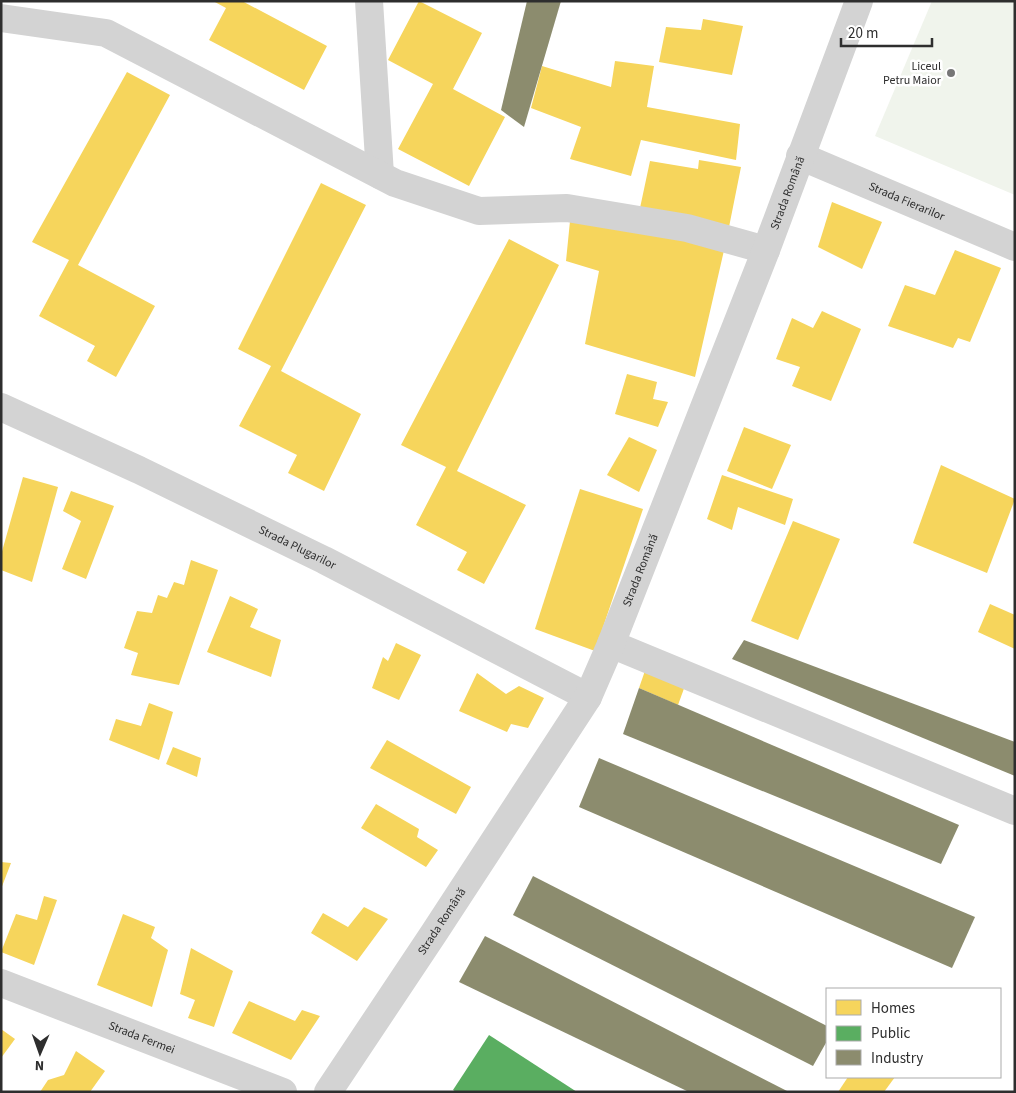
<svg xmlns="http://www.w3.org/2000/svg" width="1016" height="1093" viewBox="0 0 1016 1093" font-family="'Source Sans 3',sans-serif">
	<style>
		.green { fill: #f0f4ec }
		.homes { fill: #f6d55c }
		.public { fill: #5aae61 }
		.industry { fill: #8c8c6e }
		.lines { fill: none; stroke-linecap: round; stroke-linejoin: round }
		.minor { stroke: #d3d3d3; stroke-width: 28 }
		.poi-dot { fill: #777; stroke: #fff; stroke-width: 2 }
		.labels { text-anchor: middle; stroke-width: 5; stroke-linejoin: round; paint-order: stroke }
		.poi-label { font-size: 12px; fill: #2e2e2e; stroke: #fff; text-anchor: end }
		.street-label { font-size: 12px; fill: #2e2e2e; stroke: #fff }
	</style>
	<rect width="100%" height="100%" fill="#fff"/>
	<path class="green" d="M 932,1 L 1015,1 L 1015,195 L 875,136 Z"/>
	<g class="homes">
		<path d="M 213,1 L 242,1 L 327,46 L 304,90 L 209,40 L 226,8 Z"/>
		<path d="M 419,1 L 482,33 L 453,89 L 505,117 L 469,186 L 398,149 L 433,84 L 388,60 Z"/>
		<path d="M 703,19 L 743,26 L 732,75 L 659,62 L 666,27 L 701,30 Z"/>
		<path d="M 615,61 L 654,66 L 647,107 L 740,124 L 736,160 L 641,140 L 631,176 L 570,159 L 581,127 L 531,108 L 542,66 L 611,87 Z"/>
		<path d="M 127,72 L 170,95 L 78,265 L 155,306 L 116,377 L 87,361 L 95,346 L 39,316 L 69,260 L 32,242 Z"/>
		<path d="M 699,160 L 741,167 L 729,227 L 640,208 L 650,161 L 698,169 Z"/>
		<path d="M 321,183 L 366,205 L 281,371 L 361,414 L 324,491 L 288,473 L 297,455 L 239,426 L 271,366 L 238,349 Z"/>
		<path d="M 832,202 L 882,222 L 862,269 L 818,247 Z"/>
		<path d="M 570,221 L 725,246 L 695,377 L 585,344 L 599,271 L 566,261 Z"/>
		<path d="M 509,239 L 559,265 L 457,471 L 526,505 L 484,584 L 457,570 L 467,552 L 416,525 L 446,467 L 401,445 Z"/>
		<path d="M 955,250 L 1001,268 L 970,342 L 958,338 L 953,348 L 888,326 L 905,285 L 935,295 Z"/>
		<path d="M 822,311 L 861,329 L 831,401 L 792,386 L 800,367 L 776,359 L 792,318 L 813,328 Z"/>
		<path d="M 627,374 L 657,382 L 653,399 L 668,402 L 658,427 L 615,414 Z"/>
		<path d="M 744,427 L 791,445 L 772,489 L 727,471 Z"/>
		<path d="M 629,437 L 657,450 L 639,492 L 607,475 Z"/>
		<path d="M 941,465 L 1015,499 L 987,573 L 913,543 Z"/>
		<path d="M 722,475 L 793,499 L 785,525 L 738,507 L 732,530 L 707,519 Z"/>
		<path d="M 23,477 L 58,487 L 32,582 L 1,570 L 1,555 Z"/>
		<path d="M 580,489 L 643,509 L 595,651 L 535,629 Z"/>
		<path d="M 71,491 L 114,506 L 86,579 L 62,569 L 81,521 L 63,511 Z"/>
		<path d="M 793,521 L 840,539 L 798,640 L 751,621 Z"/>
		<path d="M 191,560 L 218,570 L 179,685 L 131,675 L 138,653 L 124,648 L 137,611 L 152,613 L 158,595 L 167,598 L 174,582 L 184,585 Z"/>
		<path d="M 230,596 L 258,609 L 250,627 L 281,640 L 271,677 L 207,652 Z"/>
		<path d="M 990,604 L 1015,615 L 1015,649 L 978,632 Z"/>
		<path d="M 396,643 L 421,655 L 399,700 L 372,688 L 383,657 L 388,661 Z"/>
		<path d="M 647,665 L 686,683 L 678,705 L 639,688 Z"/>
		<path d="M 477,673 L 506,694 L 519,686 L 544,698 L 528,728 L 511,724 L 507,732 L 459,711 Z"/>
		<path d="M 149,703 L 173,712 L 159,760 L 109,740 L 116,719 L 141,726 Z"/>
		<path d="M 387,740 L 471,787 L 456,814 L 370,768 Z"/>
		<path d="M 173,747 L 201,758 L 197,777 L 166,764 Z"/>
		<path d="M 376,804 L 419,829 L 417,837 L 438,850 L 426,867 L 361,828 Z"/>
		<path d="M 1,862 L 11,863 L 1,889 Z"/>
		<path d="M 44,896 L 57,900 L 34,965 L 1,952 L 16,914 L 37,920 Z"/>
		<path d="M 364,907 L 388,919 L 357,961 L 311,933 L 323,913 L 348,927 Z"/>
		<path d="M 123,914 L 155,927 L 151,938 L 168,950 L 152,1007 L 97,985 Z"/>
		<path d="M 191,948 L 233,971 L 214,1027 L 188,1018 L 195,1000 L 180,994 Z"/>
		<path d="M 249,1001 L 295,1021 L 302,1010 L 320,1016 L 291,1060 L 232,1033 Z"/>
		<path d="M 1,1029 L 15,1039 L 1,1058 Z"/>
		<path d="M 76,1051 L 105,1071 L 90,1092 L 40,1092 L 48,1080 L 64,1075 Z"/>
		<path d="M 848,1077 L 895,1077 L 884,1092 L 838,1092 Z"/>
	</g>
	<path class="public" d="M 489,1035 L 577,1092 L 456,1092 L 453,1090 Z"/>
	<g class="industry">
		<path d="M 527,1 L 561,1 L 524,127 L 501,110 Z"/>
		<path d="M 744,640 L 1015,742 L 1015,776 L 732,659 Z"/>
		<path d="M 639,688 L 959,825 L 941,864 L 623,734 Z"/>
		<path d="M 599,758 L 975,917 L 952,968 L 579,807 Z"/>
		<path d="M 533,876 L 827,1026 L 827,1041 L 813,1066 L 513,915 Z"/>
		<path d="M 485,936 L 789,1092 L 689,1092 L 459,982 Z"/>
	</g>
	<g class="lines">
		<g class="minor">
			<path d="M 369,1 L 380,175"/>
			<path d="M 1,18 L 106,33 L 395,183 L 479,211 L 567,208 L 687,228 L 766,250"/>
			<path id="s1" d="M 800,156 L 1015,247"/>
			<path id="s2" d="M 1,407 L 139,470 L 324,560 L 588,697"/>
			<path d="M 611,644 L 1015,811"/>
			<path id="s3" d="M 1,983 L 283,1092"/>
			<path id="s4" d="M 328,1092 L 434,933 L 588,697 L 611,644 L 766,250 L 859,1"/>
		</g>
	</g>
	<circle class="poi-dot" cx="951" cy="73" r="5"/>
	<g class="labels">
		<g class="poi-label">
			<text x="941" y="70">Liceul<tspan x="941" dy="14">Petru Maior</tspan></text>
		</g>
		<g class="street-label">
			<text dy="4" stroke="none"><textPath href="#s4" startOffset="1015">Strada Română</textPath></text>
			<text dy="4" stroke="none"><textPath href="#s1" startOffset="116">Strada Fierarilor</textPath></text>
			<text dy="4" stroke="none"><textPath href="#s2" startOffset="328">Strada Plugarilor</textPath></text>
			<text dy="4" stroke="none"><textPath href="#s4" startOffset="610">Strada Română</textPath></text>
			<text dy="4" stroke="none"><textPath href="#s4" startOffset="205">Strada Română</textPath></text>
			<text dy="4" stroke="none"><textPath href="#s3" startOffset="151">Strada Fermei</textPath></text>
		</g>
	</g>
	<rect width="1016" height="1093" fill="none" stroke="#2e2e2e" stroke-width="5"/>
	<rect x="826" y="988" width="175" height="90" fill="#ffffff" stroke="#ababab"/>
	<rect x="836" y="1000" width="25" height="15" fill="#f6d55c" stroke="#ababab"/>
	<text x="871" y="1013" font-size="15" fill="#2e2e2e">Homes</text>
	<rect x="836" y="1026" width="25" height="15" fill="#5aae61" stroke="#ababab"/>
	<text x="871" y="1038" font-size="15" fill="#2e2e2e">Public</text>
	<rect x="836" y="1050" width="25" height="15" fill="#8c8c6e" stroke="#ababab"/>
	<text x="871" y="1063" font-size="15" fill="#2e2e2e">Industry</text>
	<g transform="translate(40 1053) rotate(182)" stroke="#ffffff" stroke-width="4" paint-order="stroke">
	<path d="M0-4L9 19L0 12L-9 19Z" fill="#2e2e2e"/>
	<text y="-8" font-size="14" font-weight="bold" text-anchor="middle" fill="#2e2e2e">N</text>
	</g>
	<path d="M841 38v8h91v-8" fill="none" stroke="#2e2e2e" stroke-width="2.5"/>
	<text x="848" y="38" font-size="15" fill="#2e2e2e" stroke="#ffffff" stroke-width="4" paint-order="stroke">20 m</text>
</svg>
